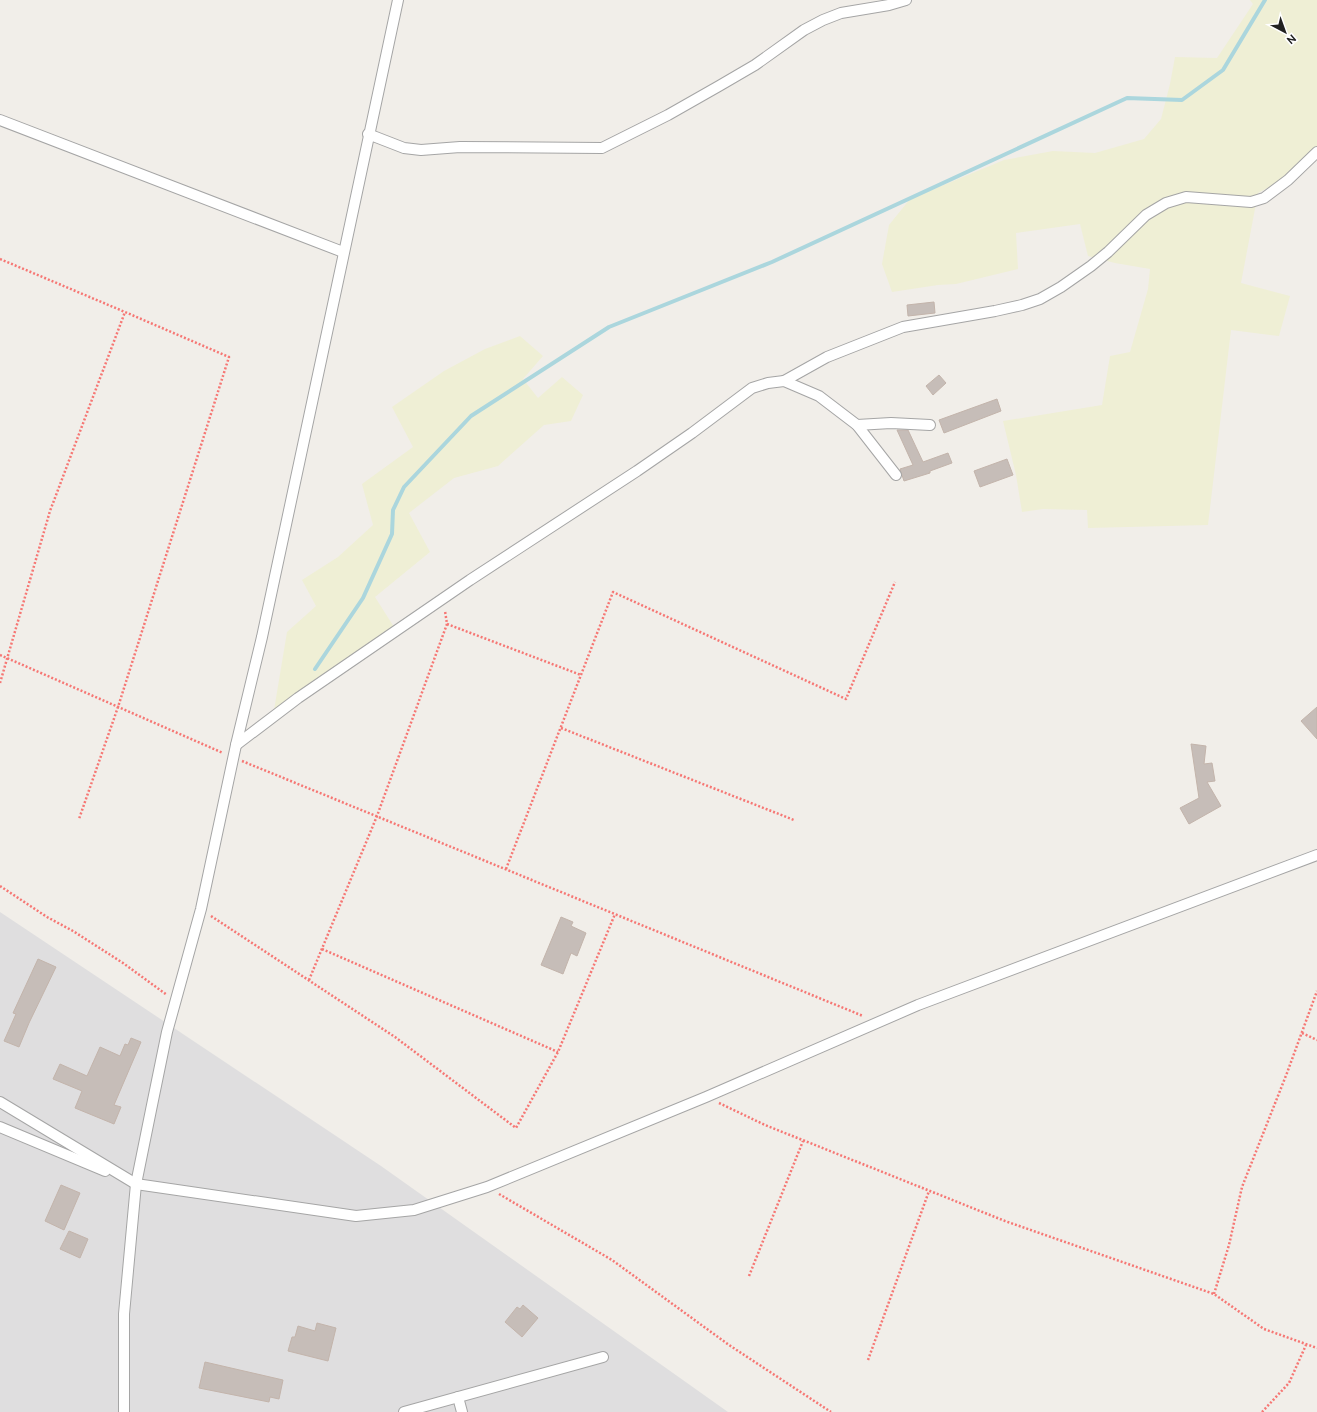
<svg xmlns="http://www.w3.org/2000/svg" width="1317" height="1412" viewBox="0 0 1317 1412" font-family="Ubuntu,sans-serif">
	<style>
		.residential { fill: #dfdedf }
		.farmland { fill: #efefd5 }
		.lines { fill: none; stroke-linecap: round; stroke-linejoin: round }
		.stream { stroke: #abd6dd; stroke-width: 4 }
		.building { fill: #c6bdb8; stroke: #c3b4ab }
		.street-casing { stroke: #a5a5a5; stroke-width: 12 }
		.path { stroke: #f67774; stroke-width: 2.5; stroke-dasharray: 2 2; stroke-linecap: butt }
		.street { stroke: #fff; stroke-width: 10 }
	</style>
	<rect width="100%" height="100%" fill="#f1eee9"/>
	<path class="residential" d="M 0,912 L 381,1166 L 728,1412 L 0,1412 Z"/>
	<g class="farmland">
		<path d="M 1250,0 L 1317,0 L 1317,146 L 1275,184 L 1258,193 L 1241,283 L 1290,296 L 1279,336 L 1231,330 L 1208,525 L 1088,528 L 1087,510 L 1043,509 L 1022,512 L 1016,475 L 1003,421 L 1102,405 L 1110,356 L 1130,352 L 1148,289 L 1150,269 L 1115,263 L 1088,256 L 1080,224 L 1016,233 L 1018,269 L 956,284 L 938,285 L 892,292 L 882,264 L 889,225 L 910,199 L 1004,160 L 1053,151 L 1095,153 L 1144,139 L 1161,119 L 1170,84 L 1175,57 L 1217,58 L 1253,4 Z"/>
		<path d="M 520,336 L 543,356 L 523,379 L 538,398 L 562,377 L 583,395 L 571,421 L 544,425 L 498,466 L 454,478 L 409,513 L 430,552 L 375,597 L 394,627 L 274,710 L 287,632 L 316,606 L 302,580 L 338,557 L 373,525 L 362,484 L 413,447 L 392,407 L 444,371 L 485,349 Z"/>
	</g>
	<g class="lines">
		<path class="stream" d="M 315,669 L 363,598 L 392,534 L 393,510 L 404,487 L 471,416 L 609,327 L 772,262 L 1127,98 L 1182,100 L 1223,70 L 1265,0"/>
	</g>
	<g class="building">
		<path d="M 934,302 L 935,313 L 908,316 L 907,305 Z"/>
		<path d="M 939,375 L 946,383 L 933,395 L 926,386 Z"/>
		<path d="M 997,399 L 1001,411 L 944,433 L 939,420 Z"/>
		<path d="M 897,430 L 908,430 L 923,462 L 948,453 L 952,463 L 930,471 L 930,473 L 904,481 L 900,469 L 913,465 Z"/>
		<path d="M 1007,459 L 1013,475 L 980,487 L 974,471 Z"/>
		<path d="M 1317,707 L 1317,739 L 1301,721 Z"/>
		<path d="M 1191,744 L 1206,746 L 1204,764 L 1212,763 L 1215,781 L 1207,782 L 1221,806 L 1189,824 L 1180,808 L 1199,798 Z"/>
		<path d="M 561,917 L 573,922 L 571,926 L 586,933 L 577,956 L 571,953 L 563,974 L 541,965 Z"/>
		<path d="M 38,959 L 56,967 L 29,1023 L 19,1047 L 4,1041 L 16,1014 L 13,1013 Z"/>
		<path d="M 131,1038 L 141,1042 L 114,1105 L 121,1107 L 114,1124 L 75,1108 L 82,1091 L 53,1079 L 60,1064 L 87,1076 L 100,1047 L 120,1056 L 125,1044 L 128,1045 Z"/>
		<path d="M 61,1185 L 80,1193 L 64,1230 L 45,1221 Z"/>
		<path d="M 69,1231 L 88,1239 L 80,1258 L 60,1249 Z"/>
		<path d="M 523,1305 L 538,1318 L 522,1337 L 505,1322 L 517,1307 L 520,1309 Z"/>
		<path d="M 317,1323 L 336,1328 L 328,1361 L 288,1351 L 292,1337 L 295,1337 L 298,1326 L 315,1331 Z"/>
		<path d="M 205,1362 L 283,1380 L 279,1399 L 270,1397 L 269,1402 L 199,1388 Z"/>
	</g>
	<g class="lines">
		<g class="street-casing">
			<g id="street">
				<path d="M 0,120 L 343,252"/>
				<path d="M 368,134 L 404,148 L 421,150 L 460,147 L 602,148 L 668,115 L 719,86 L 755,65 L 804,30 L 823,20 L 841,13 L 889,5 L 906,0"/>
				<path d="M 784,381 L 827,357 L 903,327 L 995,311 L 1022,305 L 1040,299 L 1061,287 L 1091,266 L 1108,252 L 1146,215 L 1166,203 L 1186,197 L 1251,202 L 1264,198 L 1288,180 L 1317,152"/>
				<path d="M 857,425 L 891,423 L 930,425"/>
				<path d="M 236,745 L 298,698 L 470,580 L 637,471 L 692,433 L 752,388 L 768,383 L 784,381 L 819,396 L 857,425 L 896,475"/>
				<path d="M 0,1102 L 136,1184 L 356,1216 L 414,1210 L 487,1187 L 706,1097 L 918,1005 L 1317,855"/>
				<path d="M 0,1127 L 105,1171"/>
				<path d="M 458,1397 L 462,1412"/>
				<path d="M 124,1412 L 124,1314 L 136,1184 L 151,1110 L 167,1032 L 201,909 L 236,745 L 262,637 L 398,0"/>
				<path d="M 404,1412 L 603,1357"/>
			</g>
		</g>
		<g class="path">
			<path d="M 0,259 L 125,312 L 229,357 L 118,707 L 79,819"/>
			<path d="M 447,624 L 581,675"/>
			<path d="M 0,655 L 223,753"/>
			<path d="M 0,683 L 50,511 L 125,312"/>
			<path d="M 561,728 L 794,820"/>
			<path d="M 242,761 L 863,1016"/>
			<path d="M 506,869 L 613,592 L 846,699 L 895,582"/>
			<path d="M 0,886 L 47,917 L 73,931 L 123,963 L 167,995"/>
			<path d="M 211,916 L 395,1037 L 516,1128 L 558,1052 L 615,914"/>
			<path d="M 322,949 L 558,1052"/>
			<path d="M 309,980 L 377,816 L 447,624 L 445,611"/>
			<path d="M 1302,1033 L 1317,1040"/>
			<path d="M 719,1103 L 765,1125 L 1005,1221 L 1214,1294 L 1264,1329 L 1317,1348"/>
			<path d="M 499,1194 L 612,1260 L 729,1345 L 831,1412"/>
			<path d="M 749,1276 L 803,1141"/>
			<path d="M 1214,1294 L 1229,1245 L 1242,1187 L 1287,1073 L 1317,991"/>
			<path d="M 868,1360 L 929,1191"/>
			<path d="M 1262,1412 L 1289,1383 L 1306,1345"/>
		</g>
		<use href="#street" class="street"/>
	</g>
	<g transform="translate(1285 32) rotate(139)" stroke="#ffffff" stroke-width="3" paint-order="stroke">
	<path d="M0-3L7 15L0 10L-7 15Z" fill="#212121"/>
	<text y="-6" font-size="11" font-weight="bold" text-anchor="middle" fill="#212121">N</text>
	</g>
</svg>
